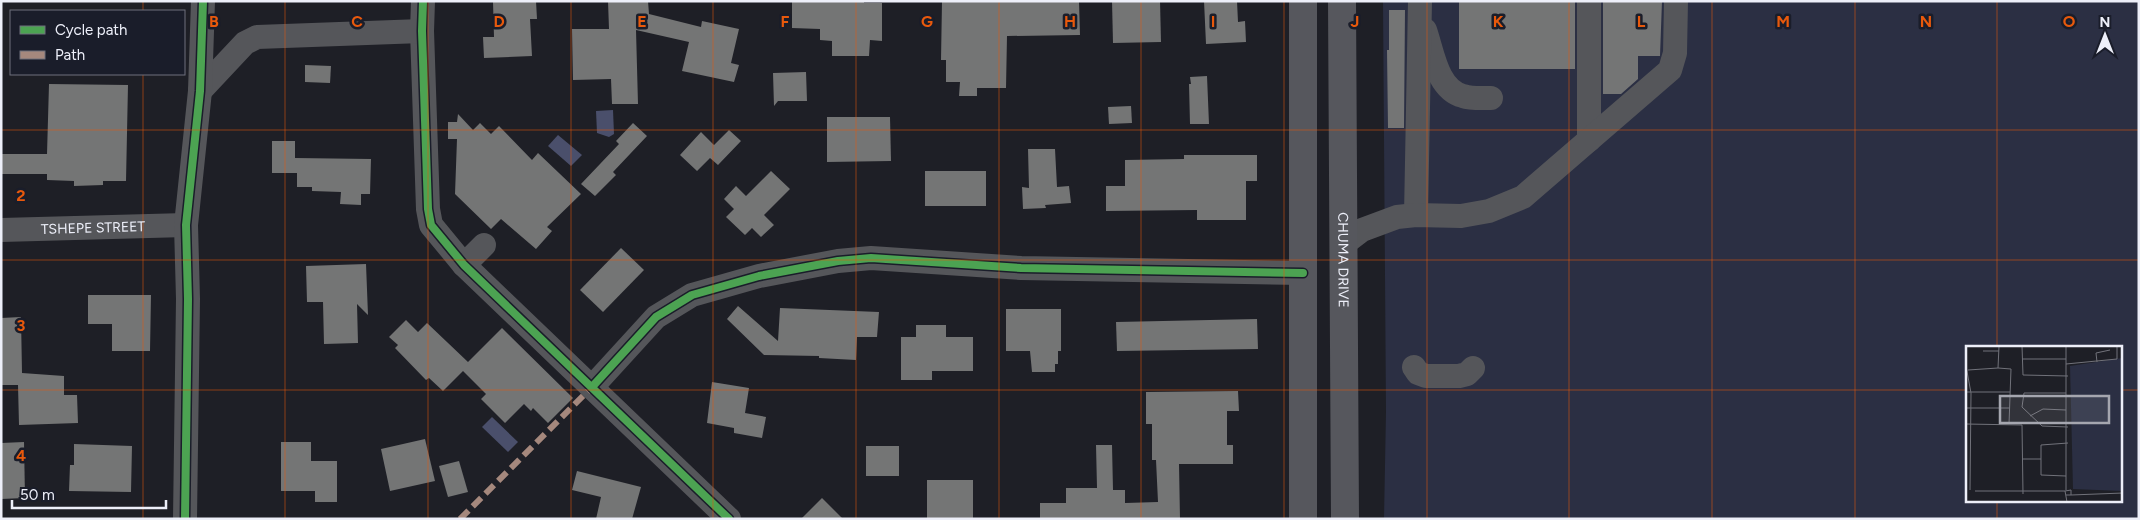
<svg xmlns="http://www.w3.org/2000/svg" width="2140" height="520" viewBox="0 0 2140 520" font-family="Figtree,sans-serif">
	<style>
		.green { fill: #2b2f43; fill-rule: evenodd }
		.water { fill: #4a4f6b }
		.building { fill: #747575 }
		.lines { fill: none; stroke-linecap: round; stroke-linejoin: round }
		.minor { stroke: #55565a; stroke-width: 24 }
		.major { stroke: #56575d; stroke-width: 28 }
		.quiet { stroke: #a5887d; stroke-width: 6; stroke-dasharray: 12 6; stroke-linecap: butt }
		.cycleway-casing { stroke: #1a1d2a; stroke-width: 11 }
		.cycleway { stroke: #4ca352; stroke-width: 8 }
		.grid { fill: none; stroke: #e8590c; stroke-width: 1; stroke-opacity: 0.55 }
		.labels { text-anchor: middle; stroke-width: 5; stroke-linejoin: round; paint-order: stroke }
		.street-label { font-size: 14px; fill: #edeff9; stroke: #1a1d2a }
		.inset-road { fill: none; stroke: #71727a; stroke-width: 1 }
		.view { fill: #a5a6af; fill-opacity: 0.15; stroke: #a5a6af; stroke-width: 2.5 }
		.inset-edge { fill: none; stroke: #edeff9; stroke-width: 2.5 }
		.grid-label { font-size: 16px; text-anchor: middle; font-weight: bold; fill: #e8590c; stroke: #1a1d2a; stroke-width: 5; stroke-linejoin: round; paint-order: stroke }
	</style>
	<rect width="100%" height="100%" fill="#1e1f26"/>
	<path class="green" d="M 1383,1 L 2139,1 L 2139,519 L 1384,519 L 1386,412 ZM 1968,348 L 2121,348 L 2121,501 L 1968,501 Z"/>
	<g class="water">
		<path d="M 613,110 L 614,134 L 609,137 L 597,133 L 596,111 Z"/>
		<path d="M 558,135 L 582,155 L 571,166 L 548,146 Z"/>
		<path d="M 492,417 L 518,442 L 508,452 L 482,427 Z"/>
	</g>
	<g class="building">
		<path d="M 536,1 L 537,19 L 530,19 L 532,56 L 484,58 L 483,37 L 494,37 L 493,2 Z"/>
		<path d="M 608,1 L 648,1 L 649,14 L 701,27 L 702,21 L 739,29 L 731,63 L 739,65 L 734,82 L 682,71 L 689,42 L 636,30 L 638,104 L 612,104 L 611,79 L 573,80 L 572,29 L 609,29 Z"/>
		<path d="M 792,1 L 864,1 L 864,3 L 882,3 L 882,41 L 870,40 L 869,56 L 832,56 L 832,41 L 820,40 L 820,29 L 792,28 Z"/>
		<path d="M 942,1 L 1079,1 L 1080,35 L 1007,36 L 1006,88 L 977,88 L 977,96 L 959,96 L 960,82 L 946,82 L 946,60 L 941,60 Z"/>
		<path d="M 1112,1 L 1160,1 L 1161,42 L 1113,43 Z"/>
		<path d="M 1204,1 L 1237,1 L 1238,22 L 1245,21 L 1246,42 L 1206,44 Z"/>
		<rect x="1459" y="1" width="116" height="68"/>
		<path d="M 1603,1 L 1662,1 L 1660,56 L 1638,56 L 1638,79 L 1621,94 L 1603,94 Z"/>
		<path d="M 1389,10 L 1405,10 L 1404,128 L 1388,128 L 1387,50 L 1389,50 Z"/>
		<path d="M 305,65 L 331,66 L 330,83 L 305,82 Z"/>
		<path d="M 806,72 L 807,101 L 778,101 L 774,106 L 773,73 Z"/>
		<path d="M 1207,76 L 1209,124 L 1190,124 L 1189,84 L 1191,84 L 1190,77 Z"/>
		<path d="M 49,84 L 128,85 L 126,181 L 103,181 L 103,185 L 74,186 L 74,181 L 47,180 L 47,174 L 1,174 L 1,154 L 47,154 Z"/>
		<path d="M 1131,106 L 1132,123 L 1109,124 L 1108,107 Z"/>
		<path d="M 458,114 L 473,130 L 480,123 L 491,134 L 499,126 L 532,160 L 538,153 L 581,194 L 547,227 L 552,231 L 536,249 L 501,219 L 491,229 L 455,194 L 457,139 L 448,139 L 448,122 L 457,122 Z"/>
		<path d="M 827,117 L 890,117 L 891,161 L 827,162 Z"/>
		<path d="M 633,123 L 647,136 L 613,172 L 616,175 L 595,196 L 581,184 L 619,144 L 616,141 Z"/>
		<path d="M 729,130 L 741,141 L 718,165 L 710,158 L 697,171 L 680,155 L 701,132 L 714,145 Z"/>
		<path d="M 272,141 L 295,141 L 295,158 L 371,159 L 370,194 L 361,194 L 361,205 L 340,204 L 341,192 L 312,191 L 312,187 L 297,187 L 297,173 L 272,173 Z"/>
		<path d="M 1028,149 L 1055,149 L 1057,187 L 1069,186 L 1071,203 L 1045,205 L 1046,208 L 1023,209 L 1022,187 L 1029,188 Z"/>
		<path d="M 1184,155 L 1257,155 L 1257,181 L 1246,181 L 1246,220 L 1197,220 L 1197,210 L 1106,211 L 1106,186 L 1125,186 L 1125,160 L 1184,159 Z"/>
		<path d="M 771,171 L 790,189 L 764,215 L 774,225 L 761,237 L 752,228 L 745,235 L 726,217 L 734,209 L 724,199 L 736,186 L 746,196 Z"/>
		<rect x="925" y="171" width="61" height="35"/>
		<path d="M 621,248 L 644,270 L 603,312 L 580,290 Z"/>
		<path d="M 366,264 L 368,315 L 357,304 L 358,343 L 324,344 L 323,302 L 307,302 L 306,266 Z"/>
		<path d="M 88,295 L 151,295 L 150,351 L 112,351 L 112,324 L 88,324 Z"/>
		<path d="M 738,306 L 778,341 L 780,308 L 879,312 L 877,337 L 857,337 L 856,360 L 819,358 L 819,356 L 764,355 L 727,319 Z"/>
		<path d="M 1006,309 L 1061,309 L 1061,351 L 1058,351 L 1058,364 L 1055,364 L 1055,372 L 1032,372 L 1030,351 L 1006,351 Z"/>
		<path d="M 21,317 L 22,373 L 64,376 L 64,395 L 77,395 L 78,423 L 19,425 L 18,385 L 1,385 L 1,318 Z"/>
		<path d="M 1257,319 L 1258,349 L 1117,351 L 1116,322 Z"/>
		<path d="M 406,320 L 418,332 L 427,323 L 468,362 L 502,328 L 573,398 L 548,423 L 533,408 L 531,411 L 524,404 L 505,423 L 481,399 L 486,394 L 463,371 L 443,391 L 429,378 L 426,380 L 395,348 L 398,345 L 389,337 Z"/>
		<path d="M 916,325 L 946,325 L 946,337 L 973,337 L 973,371 L 932,371 L 932,380 L 901,380 L 901,337 L 916,337 Z"/>
		<path d="M 712,382 L 749,388 L 745,413 L 766,417 L 762,438 L 734,433 L 734,428 L 707,423 Z"/>
		<path d="M 1238,391 L 1239,411 L 1227,411 L 1227,445 L 1233,445 L 1233,464 L 1179,464 L 1180,519 L 1040,519 L 1040,503 L 1066,503 L 1066,488 L 1097,488 L 1096,445 L 1112,445 L 1113,490 L 1125,490 L 1125,503 L 1158,502 L 1156,460 L 1152,460 L 1152,424 L 1146,424 L 1146,392 Z"/>
		<path d="M 425,439 L 435,481 L 390,491 L 381,449 Z"/>
		<path d="M 24,442 L 25,498 L 1,499 L 1,443 Z"/>
		<path d="M 281,442 L 311,442 L 311,461 L 337,461 L 337,502 L 315,502 L 315,491 L 281,491 Z"/>
		<path d="M 74,444 L 132,446 L 131,492 L 69,491 L 70,465 L 74,465 Z"/>
		<rect x="866" y="446" width="33" height="30"/>
		<path d="M 459,461 L 468,492 L 448,497 L 439,466 Z"/>
		<path d="M 577,471 L 641,487 L 632,519 L 596,519 L 601,497 L 572,490 Z"/>
		<rect x="927" y="480" width="46" height="39"/>
		<path d="M 822,498 L 843,519 L 801,519 Z"/>
	</g>
	<g class="lines">
		<g class="minor">
			<path d="M 423,1 L 422,31 L 428,209 L 431,225 L 464,265 L 729,519"/>
			<path d="M 1425,30 C 1433,53 1437,89 1463,96 C 1472,99 1482,98 1491,98"/>
			<path d="M 200,91 L 245,43 L 257,37 L 422,31"/>
			<path d="M 1589,140 L 1589,1"/>
			<path d="M 1416,215 L 1420,1"/>
			<path id="s1" d="M 1,230 L 186,225"/>
			<path d="M 1345,243 L 1362,230 L 1397,217 L 1416,215 L 1461,216 L 1489,211 L 1523,197 L 1670,70 L 1675,53 L 1676,1"/>
			<path d="M 464,265 L 484,245"/>
			<path d="M 1414,367 L 1418,373 L 1426,376 L 1459,376 L 1467,374 L 1473,368"/>
			<path d="M 592,387 L 656,317 L 692,295 L 759,276 L 838,261 L 871,258 L 1021,268 L 1303,273"/>
			<path d="M 185,519 L 188,299 L 186,225 L 200,91 L 203,1"/>
		</g>
		<g class="major">
			<path d="M 1303,1 L 1303,519"/>
			<path id="s2" d="M 1342,1 L 1345,519"/>
		</g>
		<path class="quiet" d="M 460,519 L 592,387"/>
		<g class="cycleway-casing">
			<g id="cycleway">
				<path d="M 423,1 L 422,31 L 428,209 L 431,225 L 464,265 L 729,519"/>
				<path d="M 592,387 L 656,317 L 692,295 L 759,276 L 838,261 L 871,258 L 1021,268 L 1303,273"/>
				<path d="M 185,519 L 188,299 L 186,225 L 200,91 L 203,1"/>
			</g>
		</g>
		<use href="#cycleway" class="cycleway"/>
	</g>
	<path class="grid" d="M 143,1 L 143,11M 285,1 L 285,519M 428,1 L 428,519M 571,1 L 571,519M 713,1 L 713,519M 856,1 L 856,519M 999,1 L 999,519M 1141,1 L 1141,519M 1284,1 L 1284,519M 1427,1 L 1427,519M 1569,1 L 1569,519M 1712,1 L 1712,519M 1855,1 L 1855,519M 1997,1 L 1997,348M 143,74 L 143,519M 1,130 L 2139,130M 1,260 L 2139,260M 1,390 L 1968,390M 2121,390 L 2139,390M 1997,501 L 1997,519"/>
	<g class="labels">
		<g class="street-label">
			<text dy="5" stroke="none"><textPath href="#s1" startOffset="92">TSHEPE STREET</textPath></text>
			<text dy="5" stroke="none"><textPath href="#s2" startOffset="259">CHUMA DRIVE</textPath></text>
		</g>
	</g>
	<g transform="translate(1966 346)">
		<rect width="156" height="156" fill="#1e1f26"/>
		<path d="M 156,12 L 156,145 L 107,143 L 104,20 Z" fill="#2b2f43"/>
		<path class="inset-road" d="M 56,0 L 57,29 L 102,30M 100,0 L 100,144M 17,5 L 33,5M 56,13 L 100,13M 131,16 L 130,7 L 144,4M 100,18 L 151,13 L 151,0M 0,20 L 5,47 L 4,144M 32,22 L 45,23 L 43,78M 2,24 L 32,22 L 33,0M 0,46 L 44,46M 100,47 L 58,47 L 56,61 L 76,80 L 102,81M 0,62 L 44,62M 64,70 L 77,63 L 100,64M 0,78 L 56,79 L 57,148M 57,113 L 75,113M 100,130 L 75,129 L 75,99 L 102,97M 9,145 L 99,145M 100,149 L 105,149 L 105,144 L 99,145 L 101,156M 105,149 L 157,147"/>
		<path class="view" d="M 34,50 L 143,50 L 143,77 L 34,77 Z"/>
		<rect width="156" height="156" class="inset-edge"/>
	</g>
	<g class="grid-label">
		<text x="214" y="27">B</text>
		<text x="357" y="27">C</text>
		<text x="499" y="27">D</text>
		<text x="642" y="27">E</text>
		<text x="785" y="27">F</text>
		<text x="927" y="27">G</text>
		<text x="1070" y="27">H</text>
		<text x="1213" y="27">I</text>
		<text x="1355" y="27">J</text>
		<text x="1498" y="27">K</text>
		<text x="1641" y="27">L</text>
		<text x="1783" y="27">M</text>
		<text x="1926" y="27">N</text>
		<text x="2069" y="27">O</text>
		<text x="21" y="201">2</text>
		<text x="21" y="331">3</text>
		<text x="21" y="461">4</text>
	</g>
	<rect width="2140" height="520" fill="none" stroke="#edeff9" stroke-width="5"/>
	<rect x="10" y="10" width="175" height="65" fill="#1a1d2a" stroke="#6e717d"/>
	<rect x="20" y="26" width="25" height="8" fill="#4ca352" stroke="#6e717d"/>
	<text x="55" y="35" font-size="15" fill="#edeff9">Cycle path</text>
	<rect x="20" y="51" width="25" height="8" fill="#a5887d" stroke="#6e717d"/>
	<text x="55" y="60" font-size="15" fill="#edeff9">Path</text>
	<g transform="translate(2105 35)" stroke="#1a1d2a" stroke-width="4" paint-order="stroke">
	<path d="M0-4L9 19L0 12L-9 19Z" fill="#edeff9"/>
	<text y="-8" font-size="14" font-weight="bold" text-anchor="middle" fill="#edeff9">N</text>
	</g>
	<path d="M12 500v8h154v-8" fill="none" stroke="#edeff9" stroke-width="2.5"/>
	<text x="20" y="500" font-size="15" fill="#edeff9" stroke="#1a1d2a" stroke-width="4" paint-order="stroke">50 m</text>
</svg>
